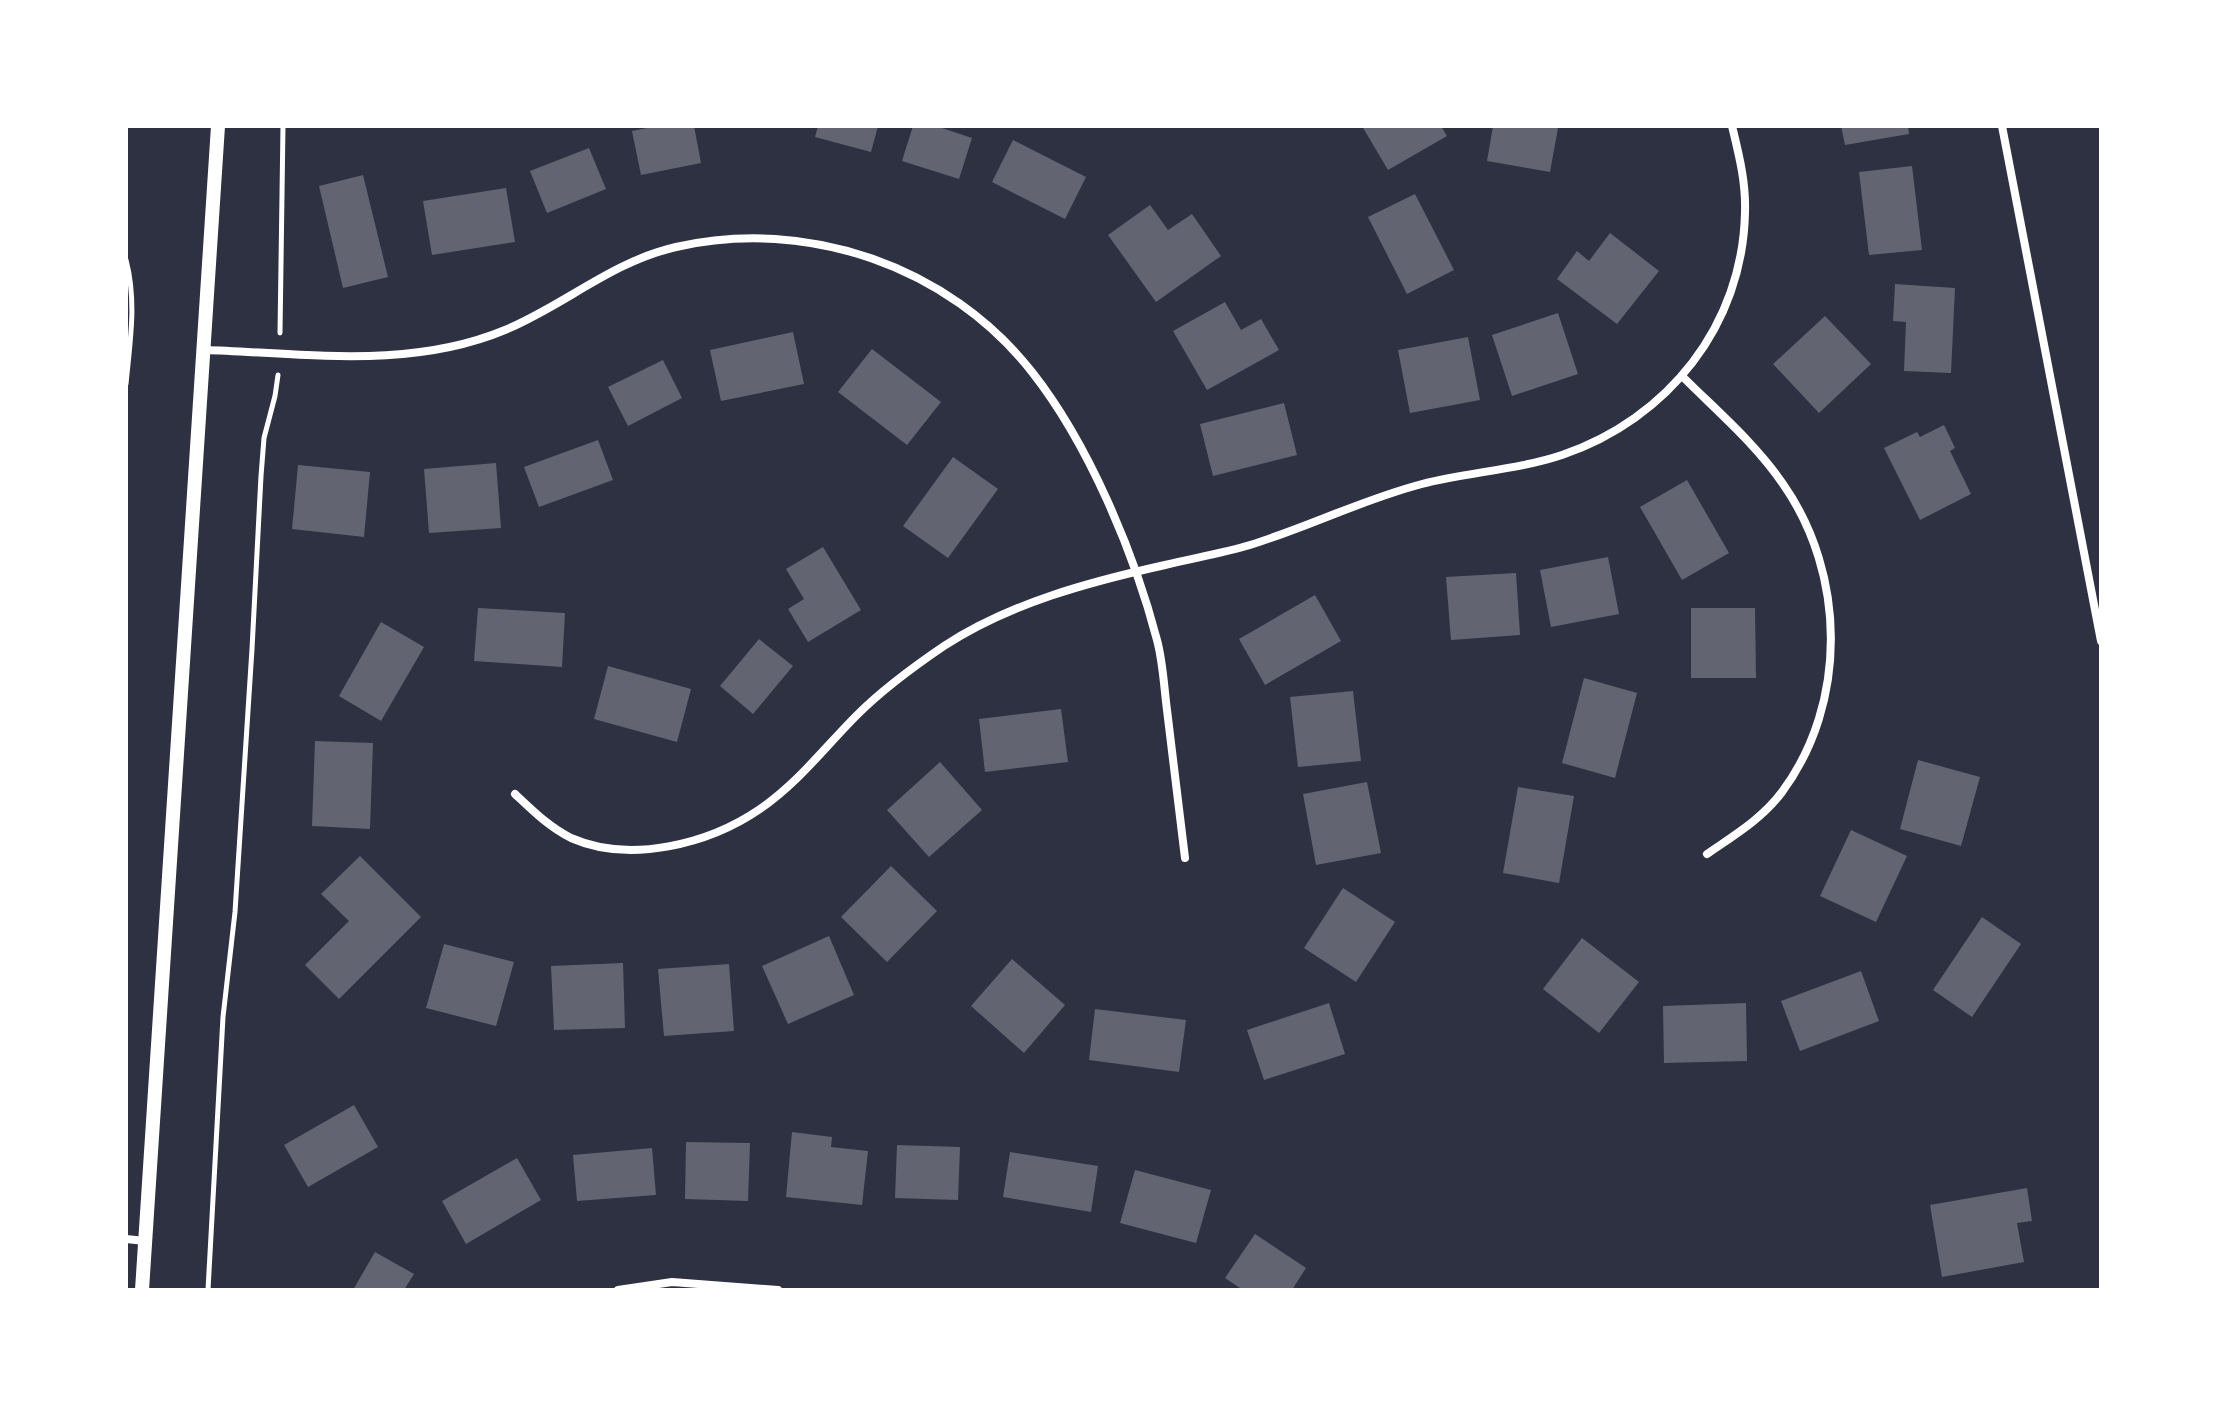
<svg xmlns="http://www.w3.org/2000/svg" width="2227" height="1416" viewBox="0 0 2227 1416" font-family="'Noto Sans',sans-serif">
	<style>
		.building { fill: #626471 }
		.lines { fill: none; stroke-linecap: round; stroke-linejoin: round }
		.path { stroke: #fff; stroke-width: 5 }
		.minor { stroke: #fff; stroke-width: 8 }
		.tertiary { stroke: #fff; stroke-width: 14 }
	</style>
	<rect width="100%" height="100%" fill="#2d3142"/>
	<g class="building">
		<path d="M 657,126 L 694,126 L 701,163 L 641,175 L 632,131 Z"/>
		<path d="M 818,126 L 878,126 L 871,152 L 815,137 Z"/>
		<path d="M 913,126 L 936,126 L 972,138 L 959,179 L 902,161 Z"/>
		<path d="M 1362,126 L 1441,126 L 1447,136 L 1388,170 Z"/>
		<path d="M 1493,126 L 1558,128 L 1550,172 L 1487,161 Z"/>
		<path d="M 1841,126 L 1908,126 L 1909,134 L 1845,145 Z"/>
		<path d="M 1013,140 L 1086,177 L 1065,219 L 992,182 Z"/>
		<path d="M 589,148 L 606,189 L 547,213 L 530,171 Z"/>
		<path d="M 1912,166 L 1922,250 L 1869,255 L 1859,172 Z"/>
		<path d="M 363,175 L 388,277 L 343,288 L 319,186 Z"/>
		<path d="M 506,188 L 515,242 L 432,255 L 423,201 Z"/>
		<path d="M 1415,194 L 1454,270 L 1407,294 L 1368,217 Z"/>
		<path d="M 1150,205 L 1168,230 L 1192,214 L 1221,256 L 1156,302 L 1108,235 Z"/>
		<path d="M 1610,233 L 1659,271 L 1617,324 L 1557,279 L 1577,251 L 1589,261 Z"/>
		<path d="M 1895,284 L 1955,288 L 1951,373 L 1904,371 L 1906,322 L 1893,321 Z"/>
		<path d="M 1225,302 L 1241,330 L 1261,319 L 1279,350 L 1207,390 L 1173,331 Z"/>
		<path d="M 1558,313 L 1578,374 L 1512,396 L 1492,335 Z"/>
		<path d="M 1825,316 L 1871,364 L 1819,413 L 1773,364 Z"/>
		<path d="M 793,332 L 804,384 L 721,401 L 710,350 Z"/>
		<path d="M 1468,337 L 1480,400 L 1410,413 L 1398,350 Z"/>
		<path d="M 872,349 L 941,402 L 907,445 L 838,392 Z"/>
		<path d="M 663,360 L 682,398 L 628,426 L 608,387 Z"/>
		<path d="M 1284,403 L 1297,455 L 1213,476 L 1200,424 Z"/>
		<path d="M 1944,425 L 1955,448 L 1950,451 L 1971,494 L 1920,520 L 1884,448 L 1917,432 L 1920,437 Z"/>
		<path d="M 598,440 L 613,480 L 539,507 L 524,467 Z"/>
		<path d="M 953,457 L 998,489 L 948,558 L 903,526 Z"/>
		<path d="M 496,463 L 501,528 L 429,533 L 424,469 Z"/>
		<path d="M 298,465 L 370,472 L 364,537 L 292,529 Z"/>
		<path d="M 1687,480 L 1729,553 L 1682,580 L 1640,507 Z"/>
		<path d="M 823,547 L 861,610 L 808,642 L 788,609 L 804,599 L 786,569 Z"/>
		<path d="M 1608,557 L 1619,614 L 1551,627 L 1540,570 Z"/>
		<path d="M 1516,573 L 1520,635 L 1451,640 L 1446,577 Z"/>
		<path d="M 1315,595 L 1341,641 L 1265,685 L 1239,639 Z"/>
		<path d="M 478,608 L 565,613 L 562,667 L 474,661 Z"/>
		<path d="M 1691,608 L 1755,608 L 1756,678 L 1691,678 Z"/>
		<path d="M 381,622 L 424,647 L 381,721 L 339,696 Z"/>
		<path d="M 759,639 L 793,666 L 753,714 L 720,686 Z"/>
		<path d="M 608,666 L 691,689 L 677,742 L 594,719 Z"/>
		<path d="M 1584,678 L 1637,693 L 1615,778 L 1562,763 Z"/>
		<path d="M 1353,691 L 1361,761 L 1298,767 L 1290,697 Z"/>
		<path d="M 1061,709 L 1068,762 L 985,772 L 979,719 Z"/>
		<path d="M 315,741 L 373,743 L 370,829 L 312,826 Z"/>
		<path d="M 1918,760 L 1980,777 L 1961,846 L 1900,829 Z"/>
		<path d="M 940,762 L 982,810 L 929,857 L 887,810 Z"/>
		<path d="M 1367,782 L 1381,853 L 1316,865 L 1303,794 Z"/>
		<path d="M 1518,787 L 1574,796 L 1559,883 L 1503,873 Z"/>
		<path d="M 1851,830 L 1907,856 L 1876,922 L 1820,896 Z"/>
		<path d="M 360,856 L 421,917 L 339,999 L 305,965 L 349,921 L 321,894 Z"/>
		<path d="M 891,866 L 937,911 L 887,962 L 841,917 Z"/>
		<path d="M 1343,888 L 1395,922 L 1356,982 L 1304,948 Z"/>
		<path d="M 1982,917 L 2021,944 L 1972,1017 L 1933,990 Z"/>
		<path d="M 829,936 L 854,995 L 788,1024 L 762,966 Z"/>
		<path d="M 1582,938 L 1639,982 L 1599,1033 L 1543,989 Z"/>
		<path d="M 444,944 L 514,962 L 496,1026 L 426,1008 Z"/>
		<path d="M 1012,959 L 1065,1005 L 1024,1053 L 971,1006 Z"/>
		<path d="M 623,963 L 625,1028 L 554,1030 L 551,966 Z"/>
		<path d="M 729,964 L 734,1031 L 664,1036 L 658,969 Z"/>
		<path d="M 1861,971 L 1879,1021 L 1800,1051 L 1781,1001 Z"/>
		<path d="M 1329,1003 L 1345,1054 L 1264,1080 L 1247,1030 Z"/>
		<path d="M 1746,1003 L 1747,1061 L 1664,1063 L 1663,1006 Z"/>
		<path d="M 1095,1009 L 1186,1020 L 1179,1072 L 1089,1060 Z"/>
		<path d="M 354,1105 L 378,1147 L 308,1187 L 284,1145 Z"/>
		<path d="M 792,1132 L 832,1137 L 831,1147 L 868,1151 L 862,1205 L 786,1197 Z"/>
		<path d="M 686,1142 L 750,1143 L 748,1201 L 685,1199 Z"/>
		<path d="M 897,1145 L 960,1147 L 958,1200 L 895,1198 Z"/>
		<path d="M 652,1148 L 656,1195 L 577,1201 L 573,1155 Z"/>
		<path d="M 1010,1152 L 1098,1166 L 1091,1212 L 1003,1197 Z"/>
		<path d="M 517,1158 L 541,1200 L 466,1244 L 442,1201 Z"/>
		<path d="M 1135,1170 L 1211,1190 L 1196,1243 L 1120,1223 Z"/>
		<path d="M 2027,1188 L 2032,1221 L 2017,1223 L 2024,1262 L 1942,1277 L 1930,1205 Z"/>
		<path d="M 1255,1234 L 1306,1268 L 1292,1290 L 1243,1290 L 1225,1278 Z"/>
		<path d="M 375,1252 L 414,1274 L 404,1290 L 353,1290 Z"/>
	</g>
	<g class="lines">
		<g class="path">
			<path d="M 126,260 C 137,302 130,341 126,384"/>
			<path d="M 280,333 L 283,126"/>
			<path d="M 208,1290 L 223,1017 L 235,912 L 252,649 L 261,476 L 264,438 L 275,396 L 278,375"/>
		</g>
		<g class="minor">
			<path d="M 2002,126 L 2101,641"/>
			<path d="M 204,350 C 305,353 409,370 505,330 C 565,305 611,262 676,247 C 807,217 949,266 1032,372 C 1088,443 1134,552 1157,640 C 1163,662 1164,687 1167,710 C 1173,759 1179,809 1185,858"/>
			<path d="M 1683,377 C 1717,411 1756,444 1783,484 C 1846,574 1848,703 1782,792 C 1762,819 1733,836 1707,854"/>
			<path d="M 515,794 C 533,811 549,827 571,838 C 630,864 709,844 760,809 C 798,783 825,747 857,715 C 883,689 913,667 944,646 C 1010,603 1089,582 1165,565 C 1194,558 1223,553 1250,545 C 1308,527 1364,499 1422,484 C 1468,472 1517,470 1562,455 C 1668,419 1743,325 1745,212 C 1746,182 1739,155 1732,126"/>
			<path d="M 126,1239 L 145,1241"/>
			<path d="M 618,1290 L 672,1282 L 778,1290"/>
		</g>
		<path class="tertiary" d="M 142,1290 L 218,126"/>
	</g>
	<rect width="2227" height="1416" fill="none" stroke="#ffffff" stroke-width="256"/>
</svg>
